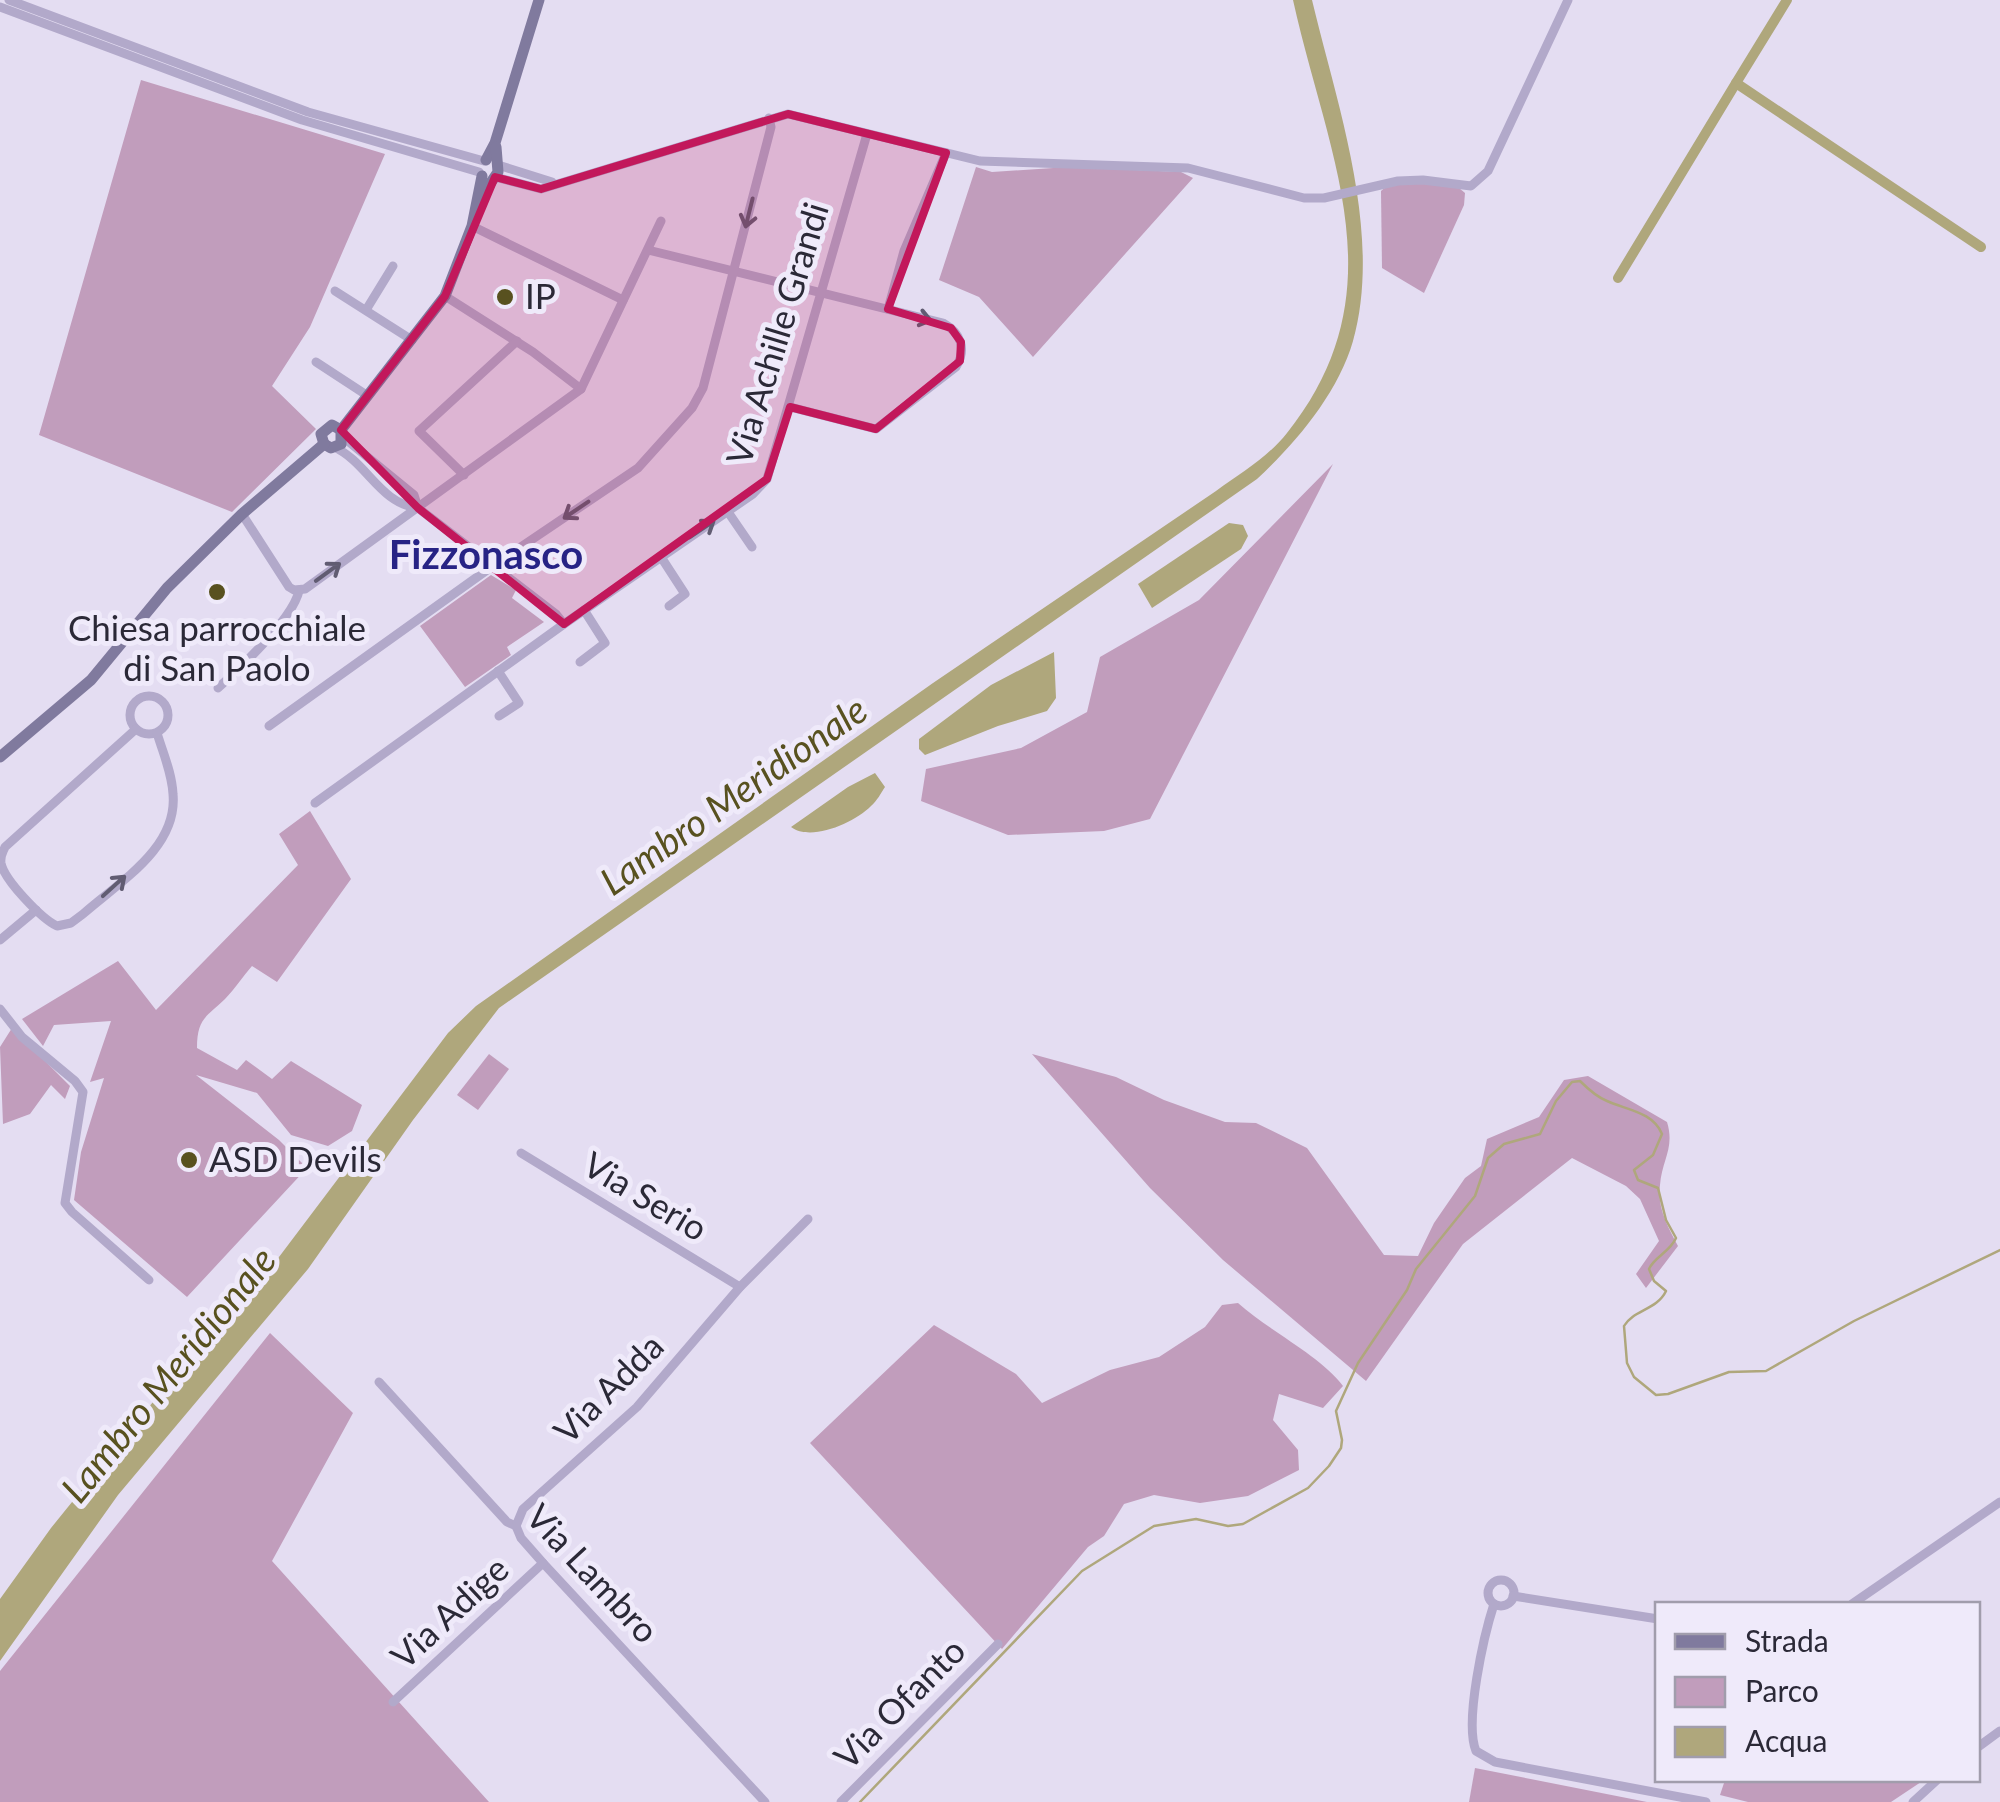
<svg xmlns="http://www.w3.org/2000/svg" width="2000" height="1802" viewBox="0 0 2000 1802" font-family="Lato,sans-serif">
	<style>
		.green { fill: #c19dbc }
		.water { fill: #afa77c }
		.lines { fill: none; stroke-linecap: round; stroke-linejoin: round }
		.stream { stroke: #afa77c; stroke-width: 2.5 }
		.canal { stroke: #afa77c; stroke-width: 10 }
		.minor { stroke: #b2a9ca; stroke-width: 9 }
		.secondary { stroke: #807a9e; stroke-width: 11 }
		.oneway { stroke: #615c72 }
		.marked { fill: #c2185b; fill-opacity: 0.2; stroke: #c2185b; stroke-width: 8; stroke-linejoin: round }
		.poi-dot { fill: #58511f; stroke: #efeafa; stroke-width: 4 }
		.labels { text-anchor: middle; stroke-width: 10; stroke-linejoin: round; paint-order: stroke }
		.poi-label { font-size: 35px; fill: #2b2937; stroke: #efeafa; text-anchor: start }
		.street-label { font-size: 35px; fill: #2b2937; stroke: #efeafa }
		.water-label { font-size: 38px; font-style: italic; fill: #58511f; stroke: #efeafa }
		.quarter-label { font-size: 40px; font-weight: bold; fill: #272385; stroke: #efeafa }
	</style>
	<rect width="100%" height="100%" fill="#e4ddf2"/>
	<g class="green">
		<path d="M 141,80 L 385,154 L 310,327 L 272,386 L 316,429 L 232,512 L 39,435 Z"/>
		<path d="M 976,167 L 992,172 L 1068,167 L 1181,172 L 1193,178 L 1033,357 L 979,297 L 939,280 Z"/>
		<path d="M 1416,183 L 1459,188 L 1465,193 L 1464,205 L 1424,293 L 1382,268 L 1381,191 L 1387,186 Z"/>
		<path d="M 1333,464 L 1150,819 L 1104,831 L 1008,835 L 921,801 L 926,769 L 1021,748 L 1087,712 L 1100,657 L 1199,600 Z"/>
		<path d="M 491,575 L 516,590 L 512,598 L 544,622 L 507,647 L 511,655 L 465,687 L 420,626 Z"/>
		<path d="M 310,811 L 351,879 L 277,982 L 252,966 C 243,976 235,989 225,999 C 206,1017 197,1019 197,1048 L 237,1070 L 246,1060 L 272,1079 L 291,1061 L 362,1105 L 352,1131 L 328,1146 L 291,1135 L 257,1093 L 196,1075 L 279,1140 L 307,1168 L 187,1297 L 74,1200 L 81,1152 L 104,1078 L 90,1082 L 111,1021 L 54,1025 L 43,1046 L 22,1019 L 118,961 L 156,1010 L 298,865 L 279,834 Z"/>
		<path d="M 12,1028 L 70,1086 L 65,1099 L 51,1085 L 30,1114 L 3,1124 L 0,1047 Z"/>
		<path d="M 489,1054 L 509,1069 L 478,1110 L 457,1095 Z"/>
		<path d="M 1032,1054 L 1116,1077 L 1164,1100 L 1225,1122 L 1256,1123 L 1307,1148 L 1384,1255 L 1418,1256 L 1434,1223 L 1465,1178 L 1481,1166 L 1487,1139 L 1539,1117 L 1564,1080 L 1588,1076 L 1667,1122 C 1675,1148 1662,1160 1660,1185 C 1657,1208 1668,1227 1678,1246 L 1646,1288 L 1636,1274 L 1659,1241 L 1640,1199 L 1626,1186 L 1572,1158 L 1463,1244 L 1366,1381 L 1223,1260 L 1150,1188 Z"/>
		<path d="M 1238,1303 C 1269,1331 1321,1356 1343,1386 L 1323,1408 L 1279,1394 L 1273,1420 L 1298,1450 L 1299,1470 L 1248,1496 L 1200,1503 L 1154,1495 L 1124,1504 L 1104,1536 L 1088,1547 L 1002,1649 L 810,1443 L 934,1325 L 1016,1374 L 1042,1403 L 1110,1370 L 1159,1357 L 1205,1327 L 1222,1305 Z"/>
		<path d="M 270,1333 L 353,1413 L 272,1561 L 489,1802 L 0,1802 L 0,1671 Z"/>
		<path d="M 1475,1768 L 1647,1802 L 1469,1802 Z"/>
		<path d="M 1725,1780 L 1924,1780 L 1891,1802 L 1748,1802 L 1720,1795 Z"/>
	</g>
	<g class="water">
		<path d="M 1293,0 L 1312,0 C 1337,105 1383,233 1353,341 C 1338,393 1296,443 1257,479 L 499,1008 L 413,1120 L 308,1269 L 118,1495 L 0,1661 L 0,1599 L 51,1528 L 157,1397 L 236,1314 L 448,1033 L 476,1006 L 933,683 L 1216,491 C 1241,473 1269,456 1287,433 C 1401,290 1327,155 1293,0 Z"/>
		<path d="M 1229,523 L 1243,525 L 1248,536 L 1241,549 L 1152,608 L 1138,584 Z"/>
		<path d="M 1054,652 L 1056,698 L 1047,711 L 998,726 L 925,755 L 919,749 L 919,739 L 991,685 Z"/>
		<path d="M 875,773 L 885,787 C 881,793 877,801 871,806 C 854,823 811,842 791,827 L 848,787 Z"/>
	</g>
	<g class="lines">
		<path class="stream" d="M 860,1802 L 1082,1571 L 1154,1526 L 1196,1519 L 1228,1526 L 1243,1524 L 1308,1488 L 1329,1466 L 1341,1448 L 1342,1440 L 1336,1411 L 1358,1363 L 1407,1290 L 1416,1269 L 1475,1196 L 1488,1158 L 1504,1144 L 1540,1134 L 1556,1101 L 1572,1082 L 1580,1081 C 1588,1089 1597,1097 1607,1101 C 1627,1110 1653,1112 1662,1134 L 1653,1155 L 1634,1170 L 1638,1180 L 1658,1188 L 1666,1220 L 1676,1238 C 1670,1252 1654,1257 1649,1269 L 1654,1281 L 1666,1291 C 1657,1310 1633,1310 1624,1326 L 1627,1363 L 1634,1377 L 1656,1395 L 1668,1394 L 1729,1372 L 1766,1371 L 1854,1321 L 2000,1250"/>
		<g class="canal">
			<path d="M 1787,0 L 1736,83 L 1981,247"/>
			<path d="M 1618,278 L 1736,83"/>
		</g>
		<g class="minor">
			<path d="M 9,0 L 308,112 L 484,161"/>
			<path d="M 0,7 L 302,120 L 479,172"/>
			<path d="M 498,165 L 552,182"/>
			<path d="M 495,177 L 541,189 L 788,114 L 980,161 L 1188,168 L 1304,198 L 1324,198 L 1398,181 L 1423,180 L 1471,186 L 1488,171 L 1568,0"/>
			<path d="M 472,226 L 623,300"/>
			<path d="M 648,250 L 943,323 C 961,333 967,349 956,367 L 876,429 L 790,407"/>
			<path d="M 335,291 L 412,340"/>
			<path d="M 445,296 L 533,352 L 581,389"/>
			<path d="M 888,309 L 904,251 L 946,153"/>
			<path d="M 366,310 L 393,266"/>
			<path d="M 316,362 L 368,396"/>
			<path d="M 334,447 C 367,462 380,504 418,508 L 414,495 L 343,437"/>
			<path d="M 464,475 L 419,431 L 517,341"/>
			<path d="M 418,508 L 556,614 L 564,624"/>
			<path d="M 728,512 L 752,547"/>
			<path d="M 242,514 L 289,587 L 294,590 L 305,589 L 581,389 L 661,221"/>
			<path d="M 661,557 L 685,594 L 669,606"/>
			<path d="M 580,662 L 605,643 L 584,610"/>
			<path d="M 498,671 L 519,703 L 499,716"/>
			<path d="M 218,688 C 241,667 292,620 299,591"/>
			<circle cx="149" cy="715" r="19"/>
			<path d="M 269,726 L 494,565 L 638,468 L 692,408 L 703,388 L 771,127 L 769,118"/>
			<path d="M 136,729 L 5,847 C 2,854 0,856 1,863 C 4,880 42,919 57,926 L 71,923 L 83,914 C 119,882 178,848 173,794 C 172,773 163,753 157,733"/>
			<path d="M 315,803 L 564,624 L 753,494 L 767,479 L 867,134"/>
			<path d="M 0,940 L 36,910"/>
			<path d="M 0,1009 L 22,1037 L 75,1081 L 83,1092 L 65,1203 L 72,1212 L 149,1280"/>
			<path d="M 521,1153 L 740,1287"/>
			<path d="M 379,1382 L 507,1522 L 516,1526 L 521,1538 L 543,1563 L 765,1802"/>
			<path d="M 516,1526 L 523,1509 L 637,1407 L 740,1287 L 808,1219"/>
			<circle cx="1501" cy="1593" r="13"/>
			<path d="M 1513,1596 L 1658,1619"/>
			<path d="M 1494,1604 C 1484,1635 1464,1722 1476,1751 L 1495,1762 L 1706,1802"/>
			<path d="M 1852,1604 L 2000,1502"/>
			<path d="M 393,1702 L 543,1563"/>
			<path d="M 1978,1747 L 2000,1731"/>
			<path d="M 841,1802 L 998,1644"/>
			<path d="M 1913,1802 L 1937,1780"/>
		</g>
		<g class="secondary">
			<path d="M 486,160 L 495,143 L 539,0"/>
			<path d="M 481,197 L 498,172 L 496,147"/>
			<path d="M 324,444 L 331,448 L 341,444 L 341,430 L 445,296 L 472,226 L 482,176"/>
			<path d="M 324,444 L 321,434 L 332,425 L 341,430"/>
			<path d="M 0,757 L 91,680 L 167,588 L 242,514 L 324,444"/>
		</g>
	</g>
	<defs><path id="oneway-shaft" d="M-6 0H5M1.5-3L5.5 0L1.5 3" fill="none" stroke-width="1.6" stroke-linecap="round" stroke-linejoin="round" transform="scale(2.5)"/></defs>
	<g class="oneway">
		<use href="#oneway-shaft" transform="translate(749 213) rotate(104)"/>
		<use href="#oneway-shaft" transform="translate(917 317) rotate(14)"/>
		<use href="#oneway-shaft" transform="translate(576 510) rotate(146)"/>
		<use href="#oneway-shaft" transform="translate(702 529) rotate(-34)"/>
		<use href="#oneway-shaft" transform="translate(328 572) rotate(-36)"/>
		<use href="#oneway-shaft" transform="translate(114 886) rotate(-42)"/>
	</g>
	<path class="marked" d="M 788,114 L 946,153 L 888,309 L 951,328 L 961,342 L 960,361 L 876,429 L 790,407 L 767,479 L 564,624 L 418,508 L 341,430 L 445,296 L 495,177 L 541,189 Z"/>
	<g class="poi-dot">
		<circle cx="505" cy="297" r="10"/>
		<circle cx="217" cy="592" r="10"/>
		<circle cx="189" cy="1160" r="10"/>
	</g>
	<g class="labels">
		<g class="poi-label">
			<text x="525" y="309">IP</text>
			<text x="217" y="641" text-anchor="middle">Chiesa parrocchiale<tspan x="217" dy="40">di San Paolo</tspan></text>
			<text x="209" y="1172">ASD Devils</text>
		</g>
		<g class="street-label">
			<text transform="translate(778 334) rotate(-73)" y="12">Via Achille Grandi</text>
			<text transform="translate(645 1197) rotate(31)" y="12">Via Serio</text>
			<text transform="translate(609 1389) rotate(-45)" y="12">Via Adda</text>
			<text transform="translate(592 1574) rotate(47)" y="12">Via Lambro</text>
			<text transform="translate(450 1613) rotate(-43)" y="12">Via Adige</text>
			<text transform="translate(900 1704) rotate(-45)" y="12">Via Ofanto</text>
		</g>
		<g class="water-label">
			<text transform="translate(734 796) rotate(-35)" y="13">Lambro Meridionale</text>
			<text transform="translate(169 1375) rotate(-51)" y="13">Lambro Meridionale</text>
		</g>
		<g class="quarter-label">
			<text x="486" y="569">Fizzonasco</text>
		</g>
	</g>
	<rect x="1655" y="1602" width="325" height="180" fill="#efeafa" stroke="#a19dac" stroke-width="2.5"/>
	<rect x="1675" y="1634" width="50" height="15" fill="#807a9e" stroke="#a19dac" stroke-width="2.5"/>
	<text x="1745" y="1652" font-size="30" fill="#2b2937">Strada</text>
	<rect x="1675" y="1677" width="50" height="30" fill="#c19dbc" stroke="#a19dac" stroke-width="2.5"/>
	<text x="1745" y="1702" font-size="30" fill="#2b2937">Parco</text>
	<rect x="1675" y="1727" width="50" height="30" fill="#afa77c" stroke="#a19dac" stroke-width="2.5"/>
	<text x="1745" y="1752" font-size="30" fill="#2b2937">Acqua</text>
</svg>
